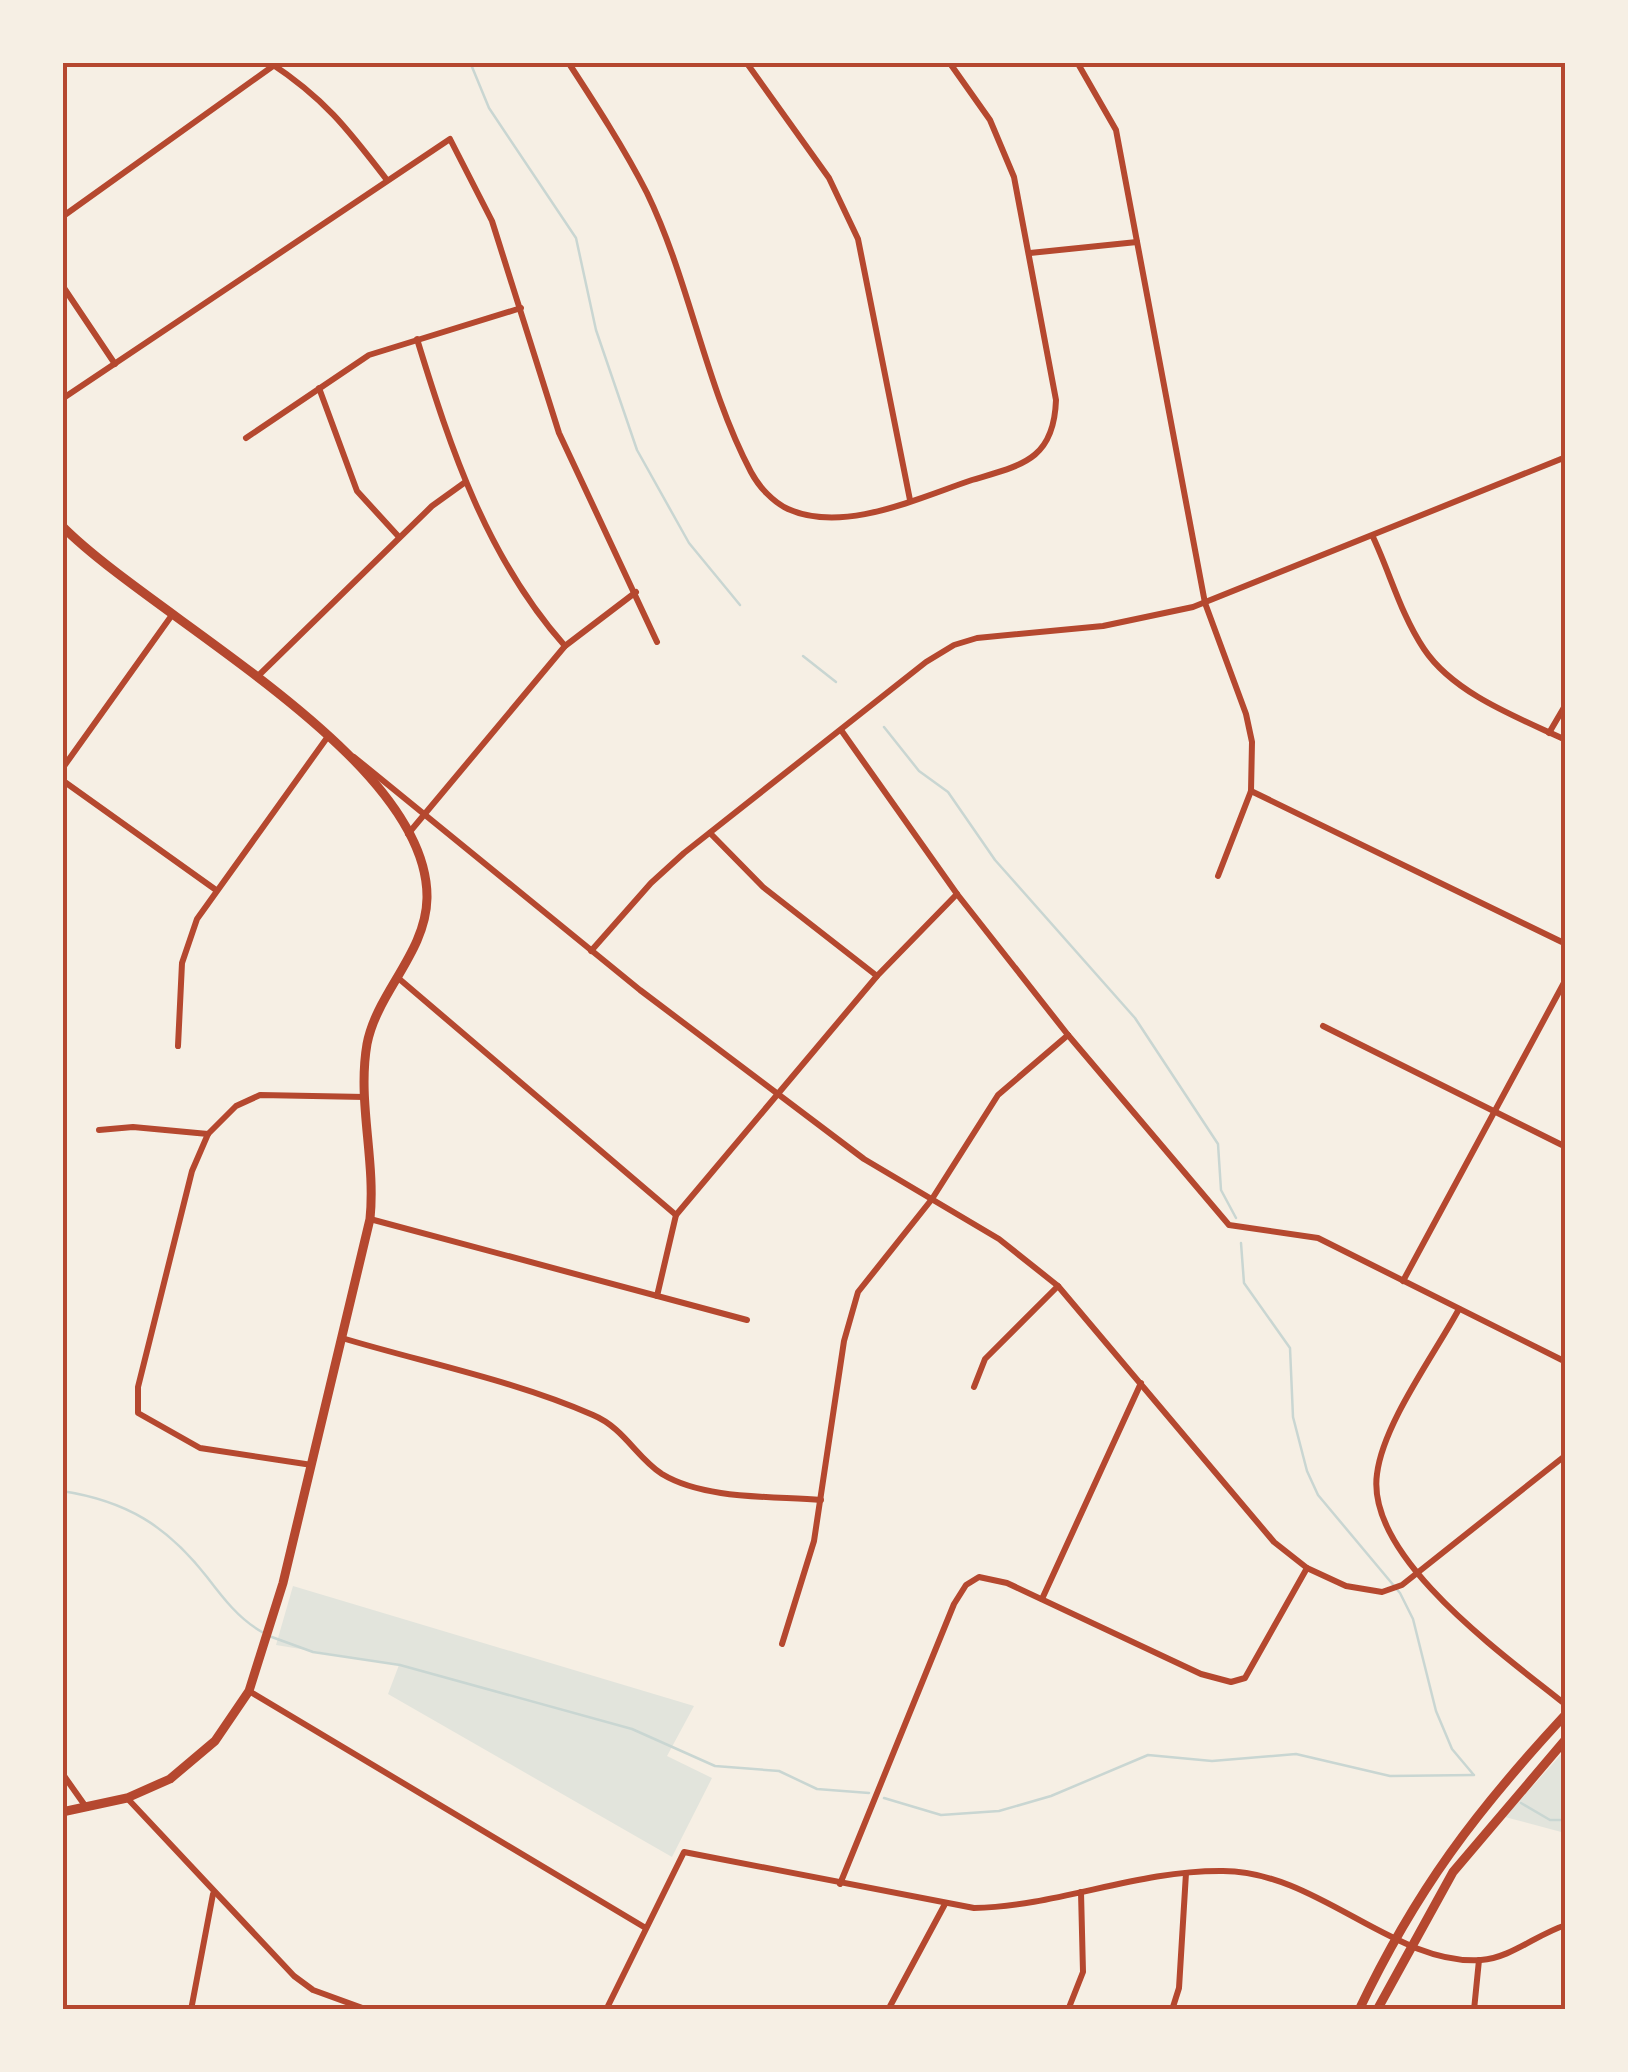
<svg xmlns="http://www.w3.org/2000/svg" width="1628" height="2072" viewBox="0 0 1628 2072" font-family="'Source Sans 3',sans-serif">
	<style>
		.green { fill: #e2e4dc }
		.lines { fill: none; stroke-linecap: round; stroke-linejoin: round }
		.stream { stroke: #c9d6d2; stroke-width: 2.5 }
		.minor { stroke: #b5482f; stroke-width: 6 }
		.secondary { stroke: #b5482f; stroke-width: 9 }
		.neatline { fill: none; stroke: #b5482f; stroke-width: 4 }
	</style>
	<rect width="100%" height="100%" fill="#f6efe4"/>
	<g class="green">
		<path d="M 293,1586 L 694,1706 L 667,1756 L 712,1778 L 672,1857 L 388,1694 L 399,1665 L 276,1645 Z"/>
		<path d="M 1565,1750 L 1565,1833 L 1505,1817 Z"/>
	</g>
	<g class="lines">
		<g class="stream">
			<path d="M 470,62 L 489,108 L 576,238 L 596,330 L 637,450 L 689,543 L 740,605"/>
			<path d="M 803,656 L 836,682"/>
			<path d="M 884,727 L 919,771 L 948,792 L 995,860 L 1135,1018 L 1218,1144 L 1221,1190 L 1236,1218"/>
			<path d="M 1241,1243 L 1244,1283 L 1290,1348 L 1293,1417 L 1307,1471 L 1318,1495 L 1400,1593 L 1413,1619 L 1436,1711 L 1452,1749 L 1473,1774"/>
			<path d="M 62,1491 C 127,1501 167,1526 207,1577 C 223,1598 239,1619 262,1632"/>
			<path d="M 269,1636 L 313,1652 L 400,1665 L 632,1729 L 715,1766 L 779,1771 L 817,1789 L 869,1793"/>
			<path d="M 884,1798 L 941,1815 L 999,1811 L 1051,1796 L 1148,1755 L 1212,1761 L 1296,1754 L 1390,1776 L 1474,1775"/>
			<path d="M 1521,1803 L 1550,1820 L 1566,1820"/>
		</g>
		<g class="minor">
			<path d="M 269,62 C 324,98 347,128 387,180"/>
			<path d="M 568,62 C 596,105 624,148 647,193 C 690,282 705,385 751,472 C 759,487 773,502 788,509 C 844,534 918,498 972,480 C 1022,465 1054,460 1056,400 L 1014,177 L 990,120 L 949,62"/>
			<path d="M 746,62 L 829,178 L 858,239 L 910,500"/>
			<path d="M 1077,62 L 1116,130 L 1205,603 L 1246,714 L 1252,742 L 1251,791 L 1218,876"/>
			<path d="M 62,217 L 273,66"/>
			<path d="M 1030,253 L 1137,242"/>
			<path d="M 62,285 L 115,364"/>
			<path d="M 417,339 C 451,450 487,558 565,646"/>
			<path d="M 319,388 L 357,491 L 399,537"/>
			<path d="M 62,399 L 450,139 L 492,221 L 559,433 L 657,642"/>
			<path d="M 246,438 L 369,355 L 521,308"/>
			<path d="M 1373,537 C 1390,573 1401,615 1424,649 C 1454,694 1519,718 1566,740"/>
			<path d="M 257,677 L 432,506 L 464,483"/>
			<path d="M 841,730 L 957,894 L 1068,1035 L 1229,1225 L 1318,1238 L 1566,1362"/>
			<path d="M 1549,733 L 1566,704"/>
			<path d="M 354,757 L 640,990 L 864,1159 L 999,1239 L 1058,1286 L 1274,1542 L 1307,1568 L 1346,1586 L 1382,1592 L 1402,1585 L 1566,1455"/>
			<path d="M 62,769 L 172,615"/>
			<path d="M 62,780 L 216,890"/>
			<path d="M 1251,791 L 1566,944"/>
			<path d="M 710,833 L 763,887 L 877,976"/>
			<path d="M 408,834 L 565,646 L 636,592"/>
			<path d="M 591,951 L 651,883 L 684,853 L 926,662 L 954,645 L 977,638 L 1103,626 L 1193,607 L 1566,457"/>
			<path d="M 397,977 L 676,1215"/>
			<path d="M 1323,1026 L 1566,1147"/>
			<path d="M 178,1046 L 182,963 L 197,919 L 329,735"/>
			<path d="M 99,1130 L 133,1127 L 208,1134"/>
			<path d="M 370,1219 L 747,1320"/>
			<path d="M 1403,1281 L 1566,979"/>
			<path d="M 657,1296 L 676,1215 L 877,976 L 957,894"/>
			<path d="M 1459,1309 C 1434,1355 1383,1424 1377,1474 C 1365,1558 1508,1658 1566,1705"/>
			<path d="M 342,1338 C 425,1363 513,1380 593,1415 C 624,1428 636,1457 662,1474 C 705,1500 773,1496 821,1500"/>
			<path d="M 974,1387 L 985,1359 L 1058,1286"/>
			<path d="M 312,1465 L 200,1448 L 138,1413 L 138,1387 L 192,1171 L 208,1134 L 236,1106 L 260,1095 L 365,1097"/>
			<path d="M 1042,1599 L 1141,1383"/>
			<path d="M 782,1644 L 814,1541 L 844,1341 L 858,1292 L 932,1199 L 998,1095 L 1068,1035"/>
			<path d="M 249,1691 L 644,1927"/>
			<path d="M 62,1773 L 86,1807"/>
			<path d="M 127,1798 L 294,1976 L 313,1990 L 368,2010"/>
			<path d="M 840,1884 L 954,1604 L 966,1585 L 979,1577 L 1007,1583 L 1201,1674 L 1231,1682 L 1245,1678 L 1307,1568"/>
			<path d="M 191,2010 L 213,1894"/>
			<path d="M 606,2010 L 684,1852 L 974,1908 C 1059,1906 1137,1870 1223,1871 C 1317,1871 1395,1966 1481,1960 C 1511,1958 1537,1934 1566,1925"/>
			<path d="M 888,2010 L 945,1904"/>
			<path d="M 1068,2010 L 1083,1972 L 1081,1892"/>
			<path d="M 1172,2010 L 1179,1988 L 1186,1873"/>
			<path d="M 1474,2010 L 1479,1960"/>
		</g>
		<g class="secondary">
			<path d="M 62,526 C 153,618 429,758 427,898 C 426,953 377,992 367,1044 C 357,1102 376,1160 370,1219 L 283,1583 L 249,1691 L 215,1741 L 170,1779 L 127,1798 L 62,1812"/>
			<path d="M 1359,2010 C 1416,1890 1476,1811 1566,1714"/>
			<path d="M 1377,2010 L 1453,1872 L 1566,1739"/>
		</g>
	</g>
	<rect width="1628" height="2072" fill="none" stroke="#f6efe4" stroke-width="130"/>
	<rect x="65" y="65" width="1498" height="1942" class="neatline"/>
</svg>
